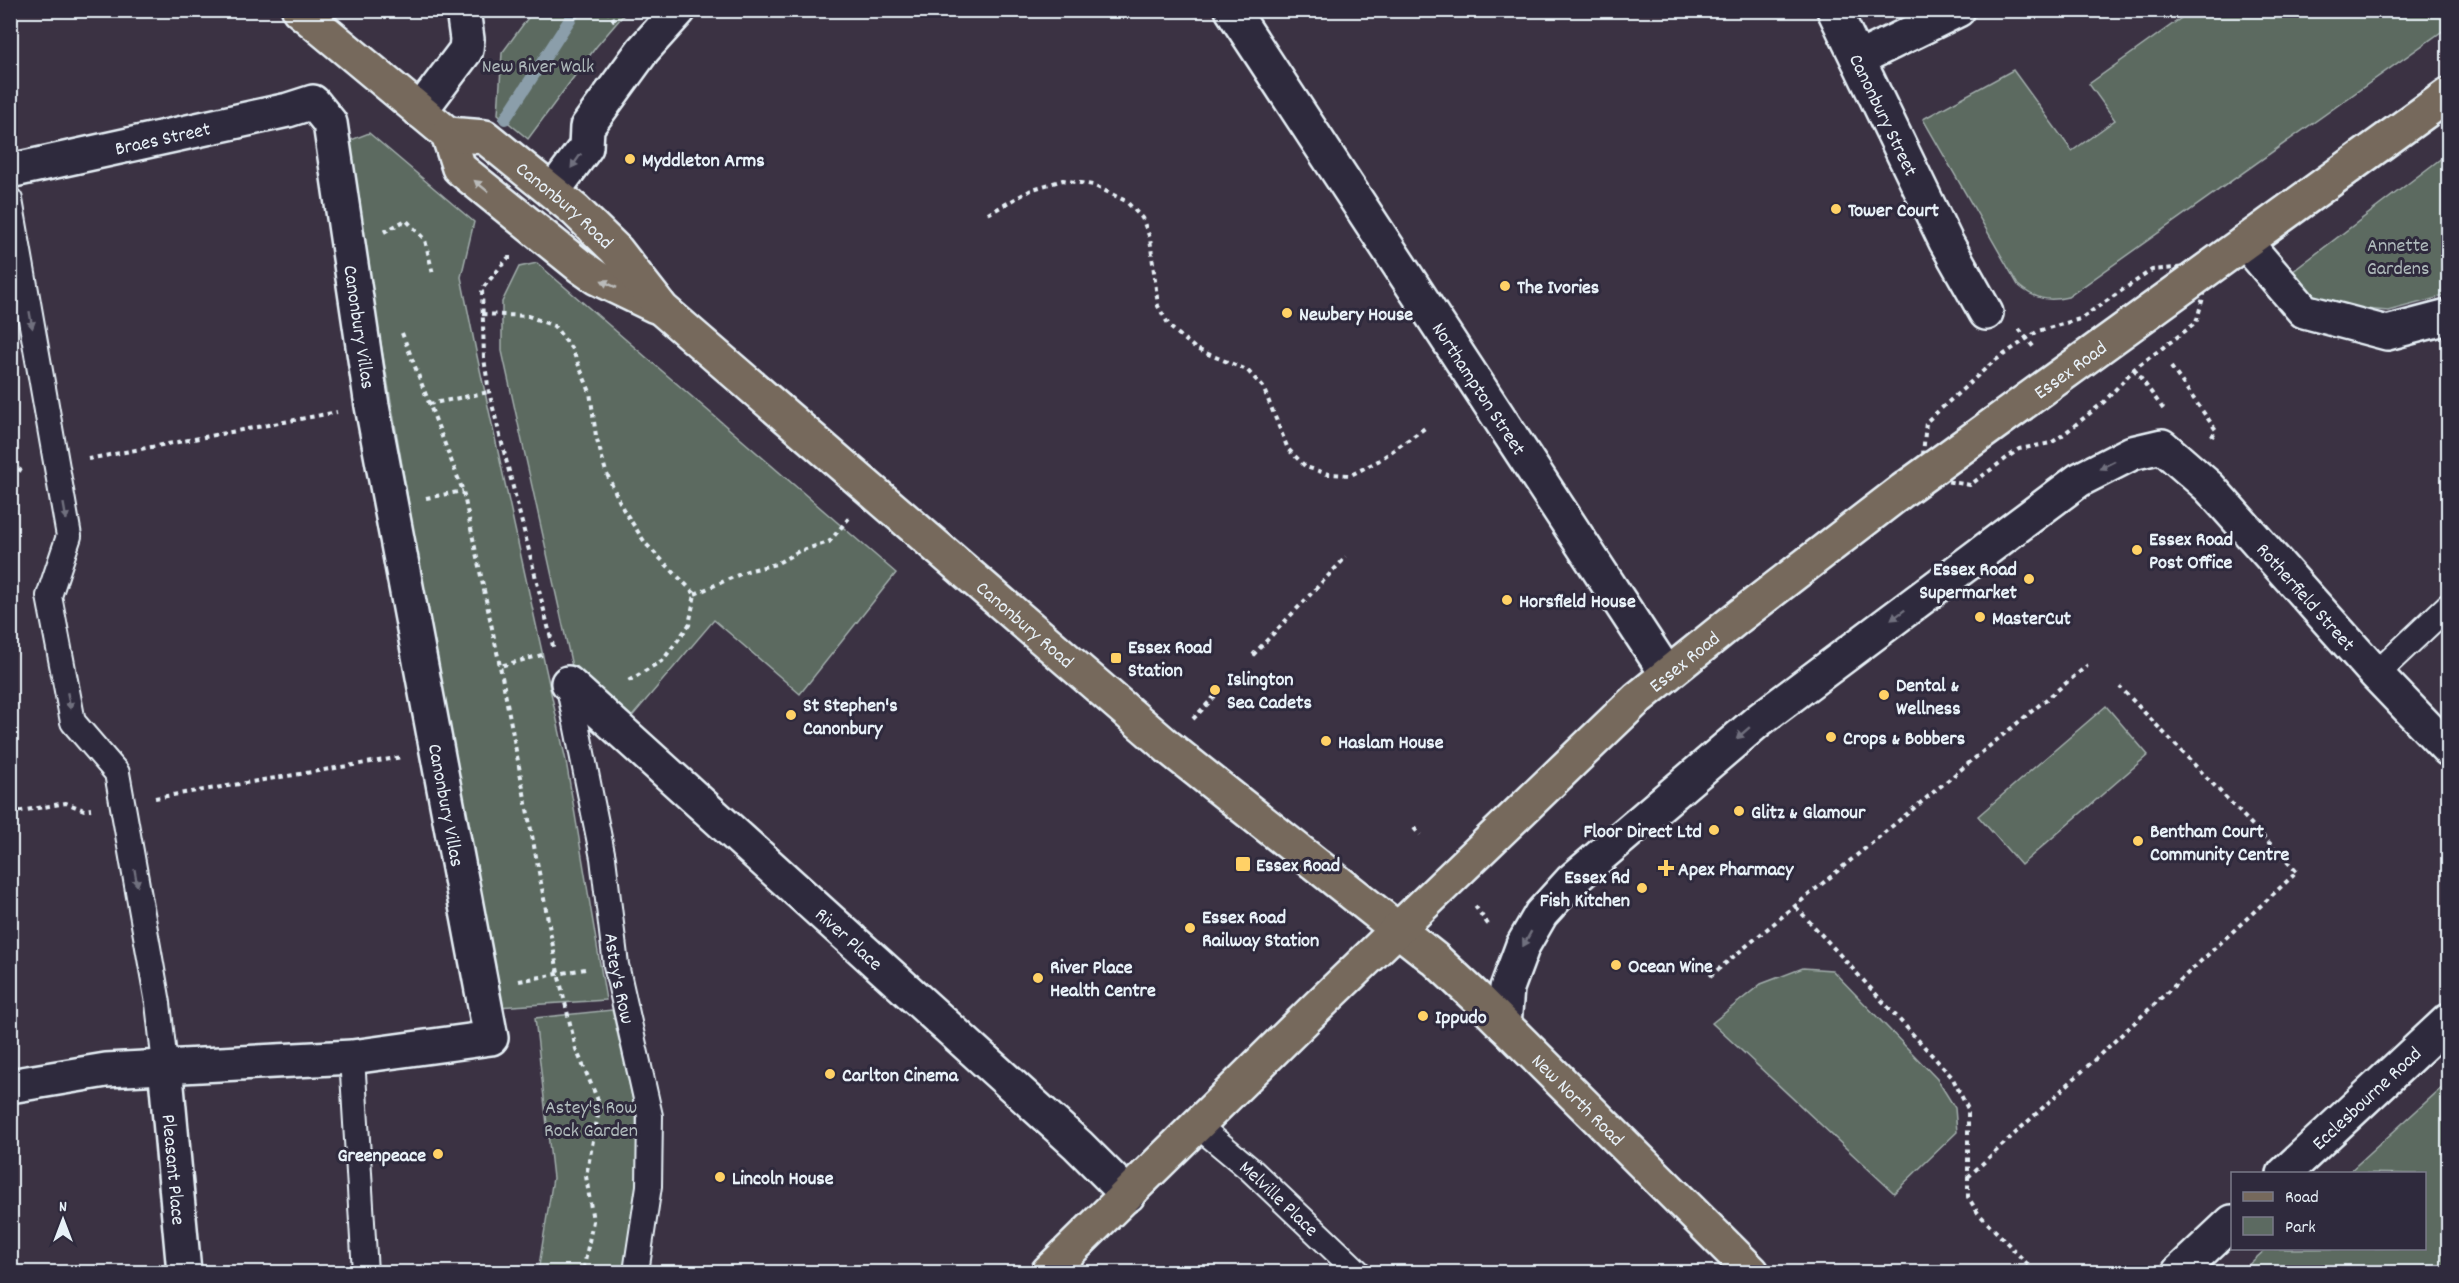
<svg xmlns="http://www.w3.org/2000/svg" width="2459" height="1283" viewBox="0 0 2459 1283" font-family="Dekko,sans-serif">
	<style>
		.green { fill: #5c6a61; stroke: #a2aeac; stroke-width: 1.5 }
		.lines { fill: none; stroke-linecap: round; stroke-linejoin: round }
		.stream { stroke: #8b9eaa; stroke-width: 12 }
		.service-casing { stroke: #e8f1f8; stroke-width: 28 }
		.minor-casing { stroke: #e8f1f8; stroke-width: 38 }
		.primary-casing { stroke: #e8f1f8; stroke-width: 38 }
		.path { stroke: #e8f1f8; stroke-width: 4; stroke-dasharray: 4.5 4.5; stroke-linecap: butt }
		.service { stroke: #2f2a3d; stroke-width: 24 }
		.minor { stroke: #2f2a3d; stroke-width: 33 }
		.primary { stroke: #76695c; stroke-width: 33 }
		.oneway { fill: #70707e }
		.oneway2 { fill: #babbba }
		.poi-dot { fill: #ffd166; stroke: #2f2a3d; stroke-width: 2 }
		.labels { text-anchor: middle; stroke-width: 6; stroke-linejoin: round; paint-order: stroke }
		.park-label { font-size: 20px; fill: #b0bbbc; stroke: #2f2a3d }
		.street-label { font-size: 20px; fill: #e8f1f8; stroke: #2f2a3d }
		.poi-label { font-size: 20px; font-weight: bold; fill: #e8f1f8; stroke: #2f2a3d; text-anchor: start }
	</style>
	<rect width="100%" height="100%" fill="#3b3243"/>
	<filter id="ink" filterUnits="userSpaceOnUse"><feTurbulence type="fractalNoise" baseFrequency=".0167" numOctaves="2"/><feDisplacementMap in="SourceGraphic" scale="12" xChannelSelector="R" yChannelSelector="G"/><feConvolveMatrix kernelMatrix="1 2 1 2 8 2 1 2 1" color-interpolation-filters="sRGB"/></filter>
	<g filter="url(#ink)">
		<g class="green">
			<path d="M 533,11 L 627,11 L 596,47 L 528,139 L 498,114 L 502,53 Z"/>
			<path d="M 2191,11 L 2448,11 L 2448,27 L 2068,297 C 2048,302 2034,299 2018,285 L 1923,119 L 2013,70 L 2072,151 L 2115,120 L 2089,84 Z"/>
			<path d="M 369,133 L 474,222 L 461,277 L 477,356 L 566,761 L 606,1000 L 496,1007 L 346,142 Z"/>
			<path d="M 2443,157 L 2448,164 L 2448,295 L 2388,311 L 2317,305 L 2288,275 Z"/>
			<path d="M 537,263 L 896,573 L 800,694 L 714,620 L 629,720 L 573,671 L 502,351 L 502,302 L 519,267 Z"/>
			<path d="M 2106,706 L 2148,755 L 2021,865 L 1978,816 Z"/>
			<path d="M 1803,968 L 1832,970 L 1937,1079 L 1955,1108 L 1957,1132 L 1894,1193 L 1712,1023 L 1761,984 Z"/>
			<path d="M 612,1010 L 636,1114 L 638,1186 L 626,1261 L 623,1272 L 538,1272 L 553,1178 L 535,1018 Z"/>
			<path d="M 2448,1082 L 2448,1272 L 2249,1272 L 2245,1268 L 2266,1249 L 2424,1248 L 2424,1174 L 2348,1173 Z"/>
		</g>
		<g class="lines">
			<path class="stream" d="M 505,119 L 576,10"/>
			<g class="service-casing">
				<g id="service">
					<path d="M 10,200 L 69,536 L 49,596 L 73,722 L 117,773 L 158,1003 L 165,1065"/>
					<path d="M 2376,674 L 2448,606"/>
					<path id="s1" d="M 568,683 L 603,858 L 616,965 L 650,1116 L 649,1186 L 636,1272"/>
					<path d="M 352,1057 L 365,1272"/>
					<path id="s2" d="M 1197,1125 L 1251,1170 L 1358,1272"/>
				</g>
			</g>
			<g class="minor-casing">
				<g id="minor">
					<path id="s3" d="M 1232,10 L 1667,674"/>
					<path id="s4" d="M 1834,10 L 1946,242 L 1986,313"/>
					<path d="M 1858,59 L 1958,10"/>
					<path d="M 420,111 L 466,50 L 467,39 L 463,10"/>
					<path id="s5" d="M 10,171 L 288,110 L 313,102 L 330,123 L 372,406 L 491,1038 L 352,1057 L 106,1070 L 10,1086"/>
					<path d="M 553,191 L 586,147 L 587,127 L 643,50 L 679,10"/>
					<path d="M 2245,242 L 2304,311 L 2387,333 L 2448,317"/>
					<path id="s6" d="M 568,683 L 1078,1145 L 1128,1195"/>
					<path id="s7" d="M 1504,1025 L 1507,988 L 1523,945 L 1541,914 L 1571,881 L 1759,720 L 2079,480 L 2132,453 L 2162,446 L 2209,487 L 2376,674 L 2448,749"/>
					<path id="s8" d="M 165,1065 L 184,1272"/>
					<path id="s9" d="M 2284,1174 L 2448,1021"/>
					<path d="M 2179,1272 L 2232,1222"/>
				</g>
			</g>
			<g class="primary-casing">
				<g id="primary">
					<path d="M 299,10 L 448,134 L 459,168 L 580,266 L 597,278 L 655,306"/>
					<path id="s10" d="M 448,134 L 485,137 L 575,210 L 616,250 L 662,309 L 1168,747 L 1435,959 L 1478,999 L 1752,1272"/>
					<path id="s11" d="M 1048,1272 L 1313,1011 L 1638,698 L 1737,618 L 1903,490 L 2448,95"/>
				</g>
			</g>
			<g class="path">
				<path d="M 607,10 L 616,23"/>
				<path d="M 988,214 L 1033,189 L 1063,180 L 1093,185 L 1126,201 L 1142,218 L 1150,238 L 1158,306 L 1170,327 L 1196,349 L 1247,370 L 1263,387 L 1288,449 L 1306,467 L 1328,474 L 1351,475 L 1378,461 L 1425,428"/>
				<path d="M 384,232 L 406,220 L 425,240 L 433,274"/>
				<path d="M 511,258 L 508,258 L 482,289 L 484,358 L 489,392 L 554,650"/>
				<path d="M 2212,265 L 2196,323 L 2134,369 L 2104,402 L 2060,437 L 2051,443 L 2019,449 L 1970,485 L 1921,477 L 1926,422 L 1993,362 L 2038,331 L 2080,319 L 2152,270 Z"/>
				<path d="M 482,314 L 528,316 L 554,326 L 572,349 L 590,392 L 596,436 L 606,472 L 623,509 L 646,544 L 695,594 L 689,625 L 663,660 L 625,683"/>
				<path d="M 2019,329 L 2035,349"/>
				<path d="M 402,333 L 463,491 L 500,666"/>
				<path d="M 2171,367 L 2216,430 L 2210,440"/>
				<path d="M 2134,369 L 2164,410"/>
				<path d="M 429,404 L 489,392"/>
				<path d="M 88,459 L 337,412"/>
				<path d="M 10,464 L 25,473"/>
				<path d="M 426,498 L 463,491"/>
				<path d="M 695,594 L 747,571 L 776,564 L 799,551 L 829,542 L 849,518"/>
				<path d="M 542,655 L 500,666 L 558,973 L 576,1049 L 600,1105 L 586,1176 L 593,1221 L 583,1272"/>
				<path d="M 1253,655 L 1346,557"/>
				<path d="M 1193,719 L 1216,695"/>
				<path d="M 155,798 L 402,757"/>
				<path d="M 10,813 L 66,803 L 84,810 L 91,809"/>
				<path d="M 1414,828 L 1420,835"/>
				<path d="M 1475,906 L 1490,927"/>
				<path d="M 1796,907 L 1952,1077 L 1968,1109 L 1968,1197 L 1978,1213 L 2035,1272"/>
				<path d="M 1710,976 L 2088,665"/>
				<path d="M 519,981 L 585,969"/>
				<path d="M 1968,1177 L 2297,872 L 2120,687"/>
			</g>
			<use href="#service" class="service"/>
			<use href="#minor" class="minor"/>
			<use href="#primary" class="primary"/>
		</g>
		<defs><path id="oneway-solid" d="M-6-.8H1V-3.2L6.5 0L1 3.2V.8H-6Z" transform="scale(1.5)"/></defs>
		<g class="oneway">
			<use href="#oneway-solid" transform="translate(576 161) rotate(125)"/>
			<use href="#oneway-solid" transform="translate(31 320) rotate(80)"/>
			<use href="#oneway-solid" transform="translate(2107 465) rotate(153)"/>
			<use href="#oneway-solid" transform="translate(65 512) rotate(80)"/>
			<use href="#oneway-solid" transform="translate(1898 615) rotate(143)"/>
			<use href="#oneway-solid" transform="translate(69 701) rotate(79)"/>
			<use href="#oneway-solid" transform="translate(1743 733) rotate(139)"/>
			<use href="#oneway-solid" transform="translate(136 878) rotate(80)"/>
			<use href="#oneway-solid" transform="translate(1527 939) rotate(119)"/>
		</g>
		<g class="oneway2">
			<use href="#oneway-solid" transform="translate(481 186) rotate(-141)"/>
			<use href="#oneway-solid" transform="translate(609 284) rotate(-154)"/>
		</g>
	</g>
	<g class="poi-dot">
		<circle cx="630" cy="159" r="6"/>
		<circle cx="1836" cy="209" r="6"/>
		<circle cx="1505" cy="286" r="6"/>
		<circle cx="1287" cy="313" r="6"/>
		<circle cx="2137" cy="550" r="6"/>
		<circle cx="2029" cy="579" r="6"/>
		<circle cx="1507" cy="600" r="6"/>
		<circle cx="1980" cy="617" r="6"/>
		<rect x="1110" y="652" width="12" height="12" rx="3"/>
		<circle cx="1215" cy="690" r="6"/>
		<circle cx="1884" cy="695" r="6"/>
		<circle cx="791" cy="715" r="6"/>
		<circle cx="1831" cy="737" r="6"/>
		<circle cx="1326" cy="741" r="6"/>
		<circle cx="1739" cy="811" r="6"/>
		<circle cx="1714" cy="830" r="6"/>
		<circle cx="2138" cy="841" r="6"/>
		<rect x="1235" y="856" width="16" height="16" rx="3"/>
		<path d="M1663 859h6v6h6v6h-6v6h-6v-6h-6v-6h6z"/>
		<circle cx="1642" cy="888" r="6"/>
		<circle cx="1190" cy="928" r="6"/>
		<circle cx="1616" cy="965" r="6"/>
		<circle cx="1038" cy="978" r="6"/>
		<circle cx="1423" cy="1016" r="6"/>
		<circle cx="830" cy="1074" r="6"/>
		<circle cx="438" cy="1154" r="6"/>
		<circle cx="720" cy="1177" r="6"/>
	</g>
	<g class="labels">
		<g class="park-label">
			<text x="538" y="72">New River Walk</text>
			<text x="2398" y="251">Annette<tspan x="2398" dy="23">Gardens</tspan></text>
			<text x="591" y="1113">Astey's Row<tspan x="591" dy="23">Rock Garden</tspan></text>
		</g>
		<g class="street-label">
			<text dy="7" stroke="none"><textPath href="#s4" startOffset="116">Canonbury Street</textPath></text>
			<text dy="7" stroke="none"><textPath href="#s5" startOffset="156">Braes Street</textPath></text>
			<text dy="7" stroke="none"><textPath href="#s10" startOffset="142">Canonbury Road</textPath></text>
			<text dy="7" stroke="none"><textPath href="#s5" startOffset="544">Canonbury Villas</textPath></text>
			<text dy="7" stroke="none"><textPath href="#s11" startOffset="1366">Essex Road</textPath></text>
			<text dy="7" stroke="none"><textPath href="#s3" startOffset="452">Northampton Street</textPath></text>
			<text dy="7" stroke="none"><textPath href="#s7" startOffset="1110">Rotherfield Street</textPath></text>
			<text dy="7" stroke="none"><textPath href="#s10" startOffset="766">Canonbury Road</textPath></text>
			<text dy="7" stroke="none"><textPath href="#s11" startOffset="882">Essex Road</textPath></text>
			<text dy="7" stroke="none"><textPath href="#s5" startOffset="1030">Canonbury Villas</textPath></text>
			<text dy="7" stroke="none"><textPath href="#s6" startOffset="380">River Place</textPath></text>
			<text dy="7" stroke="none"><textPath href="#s1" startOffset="300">Astey's Row</textPath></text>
			<text dy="7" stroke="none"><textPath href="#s9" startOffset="112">Ecclesbourne Road</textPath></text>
			<text dy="7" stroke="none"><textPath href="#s10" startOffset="1496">New North Road</textPath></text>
			<text dy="7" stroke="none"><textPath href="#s8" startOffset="105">Pleasant Place</textPath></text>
			<text dy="7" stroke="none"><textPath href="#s2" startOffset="110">Melville Place</textPath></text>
		</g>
		<g class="poi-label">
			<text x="642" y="166">Myddleton Arms</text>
			<text x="1848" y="216">Tower Court</text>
			<text x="1517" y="293">The Ivories</text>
			<text x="1299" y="320">Newbery House</text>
			<text x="2149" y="545">Essex Road<tspan x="2149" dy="23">Post Office</tspan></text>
			<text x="2017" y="575" text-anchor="end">Essex Road<tspan x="2017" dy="23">Supermarket</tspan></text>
			<text x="1519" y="607">Horsfield House</text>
			<text x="1992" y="624">MasterCut</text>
			<text x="1128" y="653">Essex Road<tspan x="1128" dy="23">Station</tspan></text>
			<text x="1227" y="685">Islington<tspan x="1227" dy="23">Sea Cadets</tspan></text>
			<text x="1896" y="691">Dental &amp;<tspan x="1896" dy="23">Wellness</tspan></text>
			<text x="803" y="711">St Stephen's<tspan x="803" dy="23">Canonbury</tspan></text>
			<text x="1843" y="744">Crops &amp; Bobbers</text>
			<text x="1338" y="748">Haslam House</text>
			<text x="1751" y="818">Glitz &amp; Glamour</text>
			<text x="1702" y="837" text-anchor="end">Floor Direct Ltd</text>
			<text x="2150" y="837">Bentham Court<tspan x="2150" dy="23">Community Centre</tspan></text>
			<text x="1256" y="871">Essex Road</text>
			<text x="1678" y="875">Apex Pharmacy</text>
			<text x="1630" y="883" text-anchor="end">Essex Rd<tspan x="1630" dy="23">Fish Kitchen</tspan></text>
			<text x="1202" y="923">Essex Road<tspan x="1202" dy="23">Railway Station</tspan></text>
			<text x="1628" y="972">Ocean Wine</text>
			<text x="1050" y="973">River Place<tspan x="1050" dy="23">Health Centre</tspan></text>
			<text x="1435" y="1023">Ippudo</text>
			<text x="842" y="1081">Carlton Cinema</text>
			<text x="426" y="1161" text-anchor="end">Greenpeace</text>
			<text x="732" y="1184">Lincoln House</text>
		</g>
	</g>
	<rect width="2459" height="1283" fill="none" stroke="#2f2a3d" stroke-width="36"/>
	<rect x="18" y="18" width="2423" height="1247" fill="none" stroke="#e8f1f8" stroke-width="2" filter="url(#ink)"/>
	<rect x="2231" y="1172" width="195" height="78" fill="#2f2a3d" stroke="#797a88" stroke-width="1.5"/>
	<rect x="2243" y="1192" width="30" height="9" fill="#76695c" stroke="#797a88" stroke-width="1.5"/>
	<text x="2285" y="1202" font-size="18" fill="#e8f1f8">Road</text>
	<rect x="2243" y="1217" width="30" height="18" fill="#5c6a61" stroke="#797a88" stroke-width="1.5"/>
	<text x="2285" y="1232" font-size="18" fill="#e8f1f8">Park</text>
	<g transform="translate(63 1220)" stroke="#2f2a3d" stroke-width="4.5" paint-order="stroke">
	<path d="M0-4.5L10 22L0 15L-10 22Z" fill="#e8f1f8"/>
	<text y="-9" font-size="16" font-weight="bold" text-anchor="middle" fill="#e8f1f8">N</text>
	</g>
</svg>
